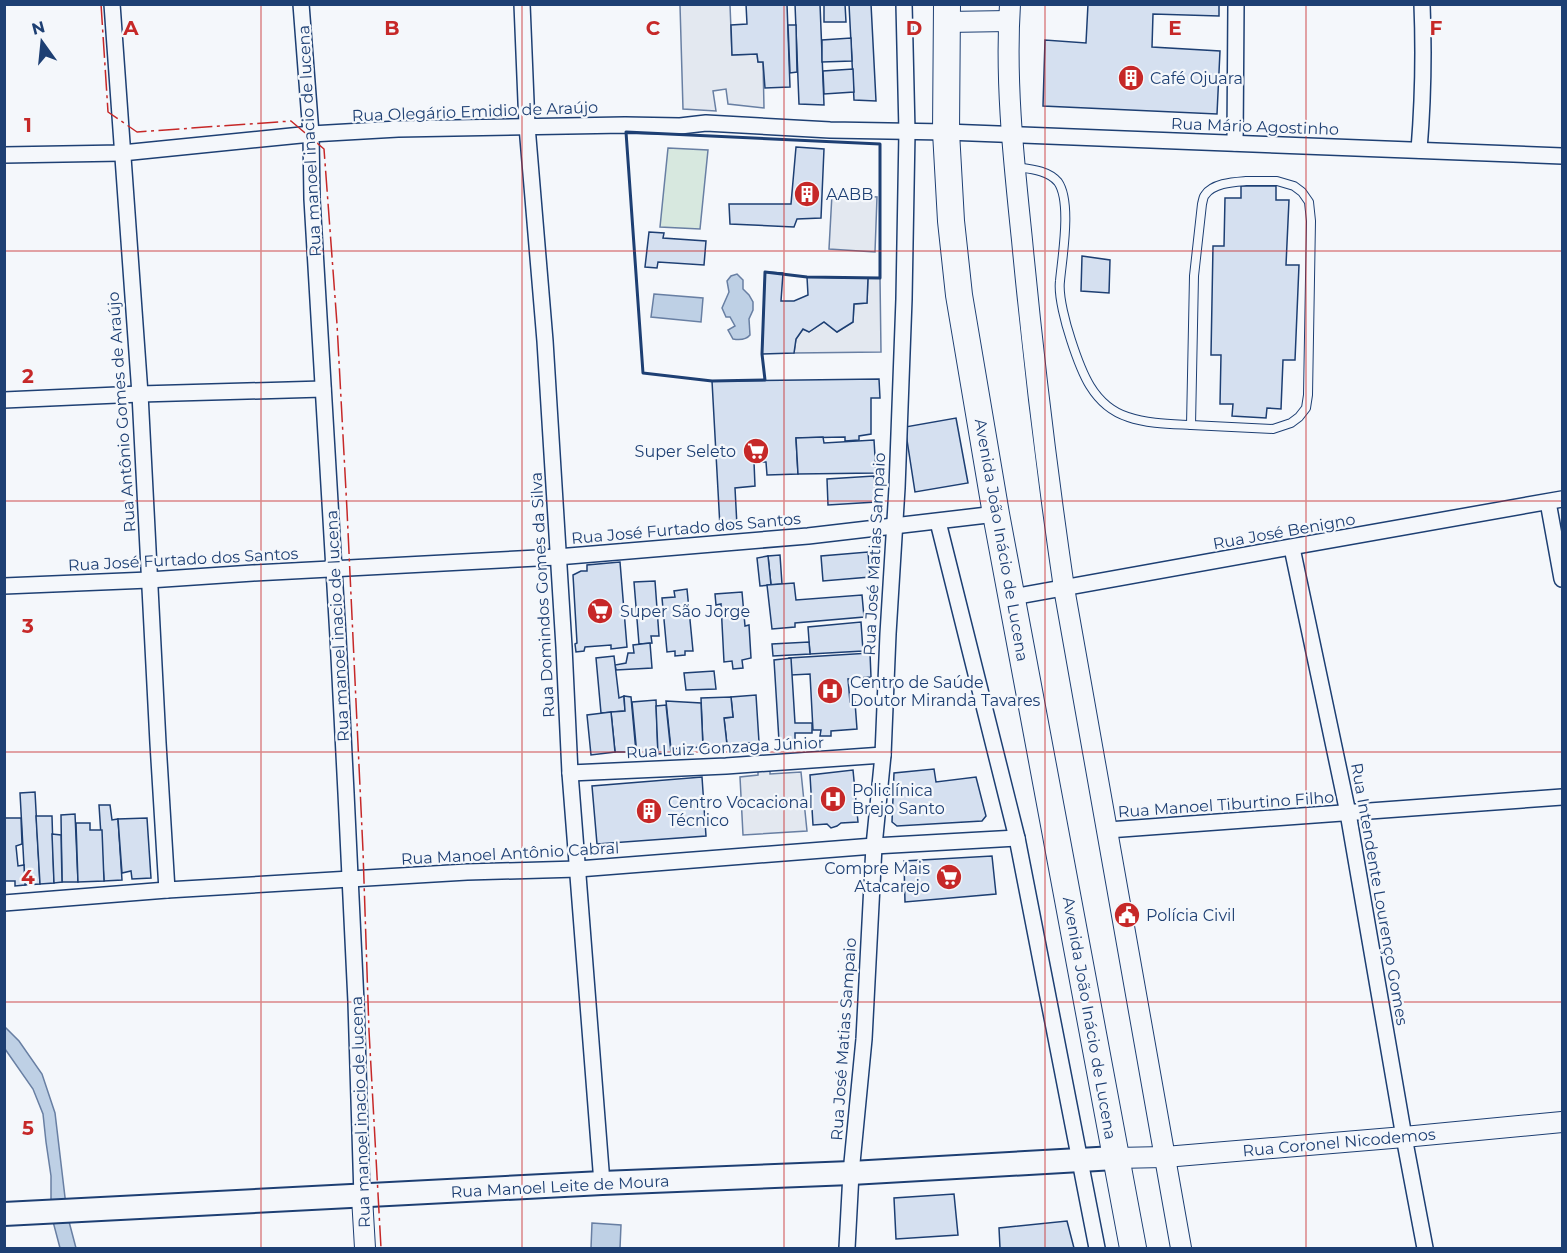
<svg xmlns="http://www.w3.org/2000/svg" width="1567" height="1253" viewBox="0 0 1567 1253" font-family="Montserrat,sans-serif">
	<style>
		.green { fill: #d7e8df; stroke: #687fa3; stroke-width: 1.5 }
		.parking { fill: #e3e8f0; stroke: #687fa3; stroke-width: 1.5 }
		.water { fill: #bed0e5; stroke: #687fa3; stroke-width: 1.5 }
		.building { fill: #d5e0f0; stroke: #1d3f73; stroke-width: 1.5 }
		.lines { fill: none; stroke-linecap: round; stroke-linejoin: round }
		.service-casing { stroke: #1d3f73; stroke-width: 10 }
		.minor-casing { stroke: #1d3f73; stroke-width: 18 }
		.tertiary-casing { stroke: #1d3f73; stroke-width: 22 }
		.secondary-casing { stroke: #1d3f73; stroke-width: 26 }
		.trunk-casing { stroke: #1d3f73; stroke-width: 28 }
		.service { stroke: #f4f7fb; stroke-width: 8 }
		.minor { stroke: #f4f7fb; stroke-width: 15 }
		.tertiary { stroke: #f4f7fb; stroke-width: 20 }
		.secondary { stroke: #f4f7fb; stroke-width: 22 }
		.trunk { stroke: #f4f7fb; stroke-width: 26 }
		.wall { stroke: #1d3f73; stroke-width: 3 }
		.power { stroke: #c62828; stroke-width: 1.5; stroke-dasharray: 21 4.5 3 4.5; stroke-linecap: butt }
		.grid { fill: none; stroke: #c62828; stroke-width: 1.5; stroke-opacity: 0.55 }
		.labels { text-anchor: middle; stroke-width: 4.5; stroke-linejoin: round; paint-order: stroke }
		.poi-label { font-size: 16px; fill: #1d3f73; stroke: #f4f7fb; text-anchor: start }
		.street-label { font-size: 16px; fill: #1d3f73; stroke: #f4f7fb }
		.grid-label { font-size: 20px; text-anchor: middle; font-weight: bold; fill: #c62828; stroke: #f4f7fb; stroke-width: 4.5; stroke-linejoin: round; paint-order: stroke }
	</style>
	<rect width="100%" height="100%" fill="#f4f7fb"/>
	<path class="green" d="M 668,148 L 708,150 L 700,229 L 660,227 Z"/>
	<g class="parking">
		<path d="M 680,5 L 730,5 L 732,55 L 757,54 L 758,62 L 763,62 L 764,108 L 728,104 L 726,89 L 713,91 L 716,111 L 683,109 Z"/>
		<path d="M 832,194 L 877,197 L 875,252 L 829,249 Z"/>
		<path d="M 868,278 L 880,278 L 881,352 L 794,353 L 796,339 L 803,329 L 809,332 L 824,322 L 837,332 L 853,322 L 854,304 L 867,303 Z"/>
		<path d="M 770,769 L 770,774 L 801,772 L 807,831 L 743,835 L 740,777 L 758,775 L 758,770 Z"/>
	</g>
	<g class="water">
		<path d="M 737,274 L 743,280 L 743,289 L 749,295 L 753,302 L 753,310 L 749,319 L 750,335 C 746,340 739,340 733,339 L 728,330 L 735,326 L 730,317 L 726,317 L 722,308 L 729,292 L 727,281 L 731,276 Z"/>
		<path d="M 654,294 L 703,298 L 701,322 L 651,317 Z"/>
		<path d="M 4,1026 L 19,1041 L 42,1074 L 55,1113 L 67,1214 L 76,1248 L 60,1248 L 51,1214 L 51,1176 L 46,1142 L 43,1114 L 33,1089 L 5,1049 Z"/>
		<path d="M 592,1223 L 621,1225 L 620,1248 L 591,1248 Z"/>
	</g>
	<g class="building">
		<path d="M 746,4 L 787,4 L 790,87 L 765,88 L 763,62 L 758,62 L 757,54 L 732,55 L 731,25 L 747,24 Z"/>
		<path d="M 795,4 L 820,4 L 824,105 L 799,104 Z"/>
		<path d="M 824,4 L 845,4 L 846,22 L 824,22 Z"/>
		<path d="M 849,4 L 871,4 L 876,101 L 854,100 Z"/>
		<path d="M 1088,4 L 1219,4 L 1219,16 L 1153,14 L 1152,47 L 1220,51 L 1217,114 L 1043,106 L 1045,40 L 1086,43 Z"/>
		<path d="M 788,25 L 796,25 L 797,72 L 790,73 Z"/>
		<path d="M 851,38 L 852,61 L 822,62 L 822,40 Z"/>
		<path d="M 853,69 L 854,92 L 824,94 L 823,71 Z"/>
		<path d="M 796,147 L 824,149 L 821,218 L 797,219 L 794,227 L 730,224 L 729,204 L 791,204 Z"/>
		<path d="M 1241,186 L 1276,186 L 1276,200 L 1289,200 L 1286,265 L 1299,265 L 1295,360 L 1283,360 L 1281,409 L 1267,408 L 1266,418 L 1232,416 L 1233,404 L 1220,404 L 1221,355 L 1211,355 L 1213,246 L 1224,246 L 1225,198 L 1241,198 Z"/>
		<path d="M 649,232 L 664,233 L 663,238 L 706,241 L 704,265 L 658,262 L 657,268 L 645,267 Z"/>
		<path d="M 1082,256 L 1110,260 L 1109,293 L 1081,291 Z"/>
		<path d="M 765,272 L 783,273 L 781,301 L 794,301 L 808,295 L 807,277 L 868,278 L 867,303 L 854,304 L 853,322 L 837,332 L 824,322 L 809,332 L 803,329 L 796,339 L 794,353 L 762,354 Z"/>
		<path d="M 879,379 L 880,398 L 871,398 L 871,434 L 859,436 L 859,440 L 845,441 L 845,437 L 796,438 L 798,474 L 767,475 L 766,462 L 754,462 L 755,486 L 735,488 L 737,526 L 720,527 L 712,381 Z"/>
		<path d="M 956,418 L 968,483 L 915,492 L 905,427 Z"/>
		<path d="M 823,437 L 824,443 L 874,440 L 876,473 L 798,474 L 796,438 Z"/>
		<path d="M 874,476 L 876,502 L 828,505 L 827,479 Z"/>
		<path d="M 868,552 L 870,577 L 823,581 L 821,556 Z"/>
		<path d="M 780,555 L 782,584 L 771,585 L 768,556 Z"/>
		<path d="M 768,556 L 771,585 L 760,586 L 757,558 Z"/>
		<path d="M 620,562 L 627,647 L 611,649 L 611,645 L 585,647 L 584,651 L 576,652 L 575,644 L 577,643 L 573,575 L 581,571 L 587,571 L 587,565 Z"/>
		<path d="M 655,581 L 659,636 L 651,636 L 652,643 L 639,644 L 634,582 Z"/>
		<path d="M 794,583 L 796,600 L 862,595 L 864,617 L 795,623 L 795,627 L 772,629 L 767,585 Z"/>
		<path d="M 687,589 L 693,651 L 685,651 L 685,655 L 675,656 L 675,651 L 667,652 L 662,598 L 675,597 L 674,591 Z"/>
		<path d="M 742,592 L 745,626 L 749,625 L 751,658 L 742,660 L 743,668 L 733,669 L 732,661 L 724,662 L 721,604 L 716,605 L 715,594 Z"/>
		<path d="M 861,622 L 863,651 L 810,654 L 808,627 Z"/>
		<path d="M 809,642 L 810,654 L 773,656 L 772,644 Z"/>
		<path d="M 650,643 L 652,668 L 616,670 L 615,665 L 626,663 L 628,653 L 634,653 L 633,645 Z"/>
		<path d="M 870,653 L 871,677 L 848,679 L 850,702 L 855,702 L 857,729 L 831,731 L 831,736 L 820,736 L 821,730 L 813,730 L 810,674 L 791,675 L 789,658 Z"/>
		<path d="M 614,656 L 619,698 L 624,696 L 625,711 L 601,713 L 596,658 Z"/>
		<path d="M 791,658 L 795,723 L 812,723 L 812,733 L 795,733 L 795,741 L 779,741 L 774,660 Z"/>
		<path d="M 714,671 L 716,689 L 686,690 L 684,673 Z"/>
		<path d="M 756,695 L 759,742 L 727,745 L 724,718 L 733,717 L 731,697 Z"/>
		<path d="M 624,696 L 631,697 L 636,752 L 615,752 L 611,712 L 625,711 Z"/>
		<path d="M 731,697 L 733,717 L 724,718 L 727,745 L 703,747 L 701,698 Z"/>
		<path d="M 656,700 L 658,754 L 637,755 L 632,702 Z"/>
		<path d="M 666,701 L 701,703 L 703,747 L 671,749 Z"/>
		<path d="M 666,705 L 671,753 L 658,754 L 656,706 Z"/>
		<path d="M 611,712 L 615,752 L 591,755 L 587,715 Z"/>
		<path d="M 934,769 L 936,782 L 976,777 L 986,816 L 982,821 L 897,826 L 892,822 L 894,773 Z"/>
		<path d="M 853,770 L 858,822 L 841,823 L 837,826 L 831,828 L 827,824 L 813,825 L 810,775 Z"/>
		<path d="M 702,777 L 706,836 L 597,844 L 592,786 Z"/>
		<path d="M 35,792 L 40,884 L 25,885 L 20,793 Z"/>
		<path d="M 99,805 L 110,805 L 112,820 L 118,819 L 122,880 L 104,881 Z"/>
		<path d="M 75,814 L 78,882 L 62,882 L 61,815 Z"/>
		<path d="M 36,816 L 52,816 L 54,883 L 40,884 Z"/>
		<path d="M 4,818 L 21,818 L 22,844 L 16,846 L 18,866 L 24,865 L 25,885 L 15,886 L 15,881 L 4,881 Z"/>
		<path d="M 147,818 L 151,878 L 132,879 L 131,871 L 122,873 L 118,819 Z"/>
		<path d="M 76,823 L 90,823 L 90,830 L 102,830 L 104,881 L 78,882 Z"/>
		<path d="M 52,834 L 61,835 L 62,882 L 54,883 Z"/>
		<path d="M 992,856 L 996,894 L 905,902 L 904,861 Z"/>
		<path d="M 954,1194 L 958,1235 L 896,1239 L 894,1198 Z"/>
		<path d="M 1067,1221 L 1074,1248 L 1000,1248 L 999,1228 Z"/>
	</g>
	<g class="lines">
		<g class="service-casing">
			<g id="service">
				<path d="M 1016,167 C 1030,169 1048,170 1058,182 C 1072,202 1062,258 1060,281 C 1058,296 1066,325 1071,340 C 1081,371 1093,406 1128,417 C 1148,424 1171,424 1191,425"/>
				<path d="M 1246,181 L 1277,181 L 1294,186 L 1302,192 L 1309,202 L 1311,221 L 1308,395 L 1306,408 L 1299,417 L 1291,423 L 1273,429 L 1191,425 L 1194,276 L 1202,204 C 1203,201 1203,197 1205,195 C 1213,183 1234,182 1246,181 Z"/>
			</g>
		</g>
		<g class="minor-casing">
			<g id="minor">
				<path d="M 112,4 L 140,394 L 158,743 L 167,890"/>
				<path d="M 301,4 L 311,134 L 312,199 L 338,637 L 346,793 L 356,1002 L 362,1197"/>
				<path d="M 522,4 L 527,126 L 545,341 L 564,647 L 570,773 L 602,1183"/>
				<path d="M 1235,143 L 1236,4"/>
				<path d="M 1419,150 C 1423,101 1424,53 1422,4"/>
				<path d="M 4,155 L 122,153 L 311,134 L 398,129 L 625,125 L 680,126 L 706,123 L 830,130 L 946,132 L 1562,156"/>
				<path d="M 4,400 L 140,394 L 323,389"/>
				<path d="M 1548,502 L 1562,579"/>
				<path d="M 938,522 L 1017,838 L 1097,1248"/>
				<path d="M 1292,548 L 1348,813 L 1404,1137 L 1425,1248"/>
				<path d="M 4,586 L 149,580 L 253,573 L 557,557 L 808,536 L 996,514"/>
				<path d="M 1012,597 C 1195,565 1379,530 1562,499"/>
				<path d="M 570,773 L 726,766 L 883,755"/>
				<path d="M 1108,830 L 1562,797"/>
				<path d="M 4,903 L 167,890 L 467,872 L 578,869 L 874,846 L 1017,838"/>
				<path d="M 847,1248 L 851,1173 L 864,1039 L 874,846 L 883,755 L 888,634 L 897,488 L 904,299 L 907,132 L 904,4"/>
			</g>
		</g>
		<g class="tertiary-casing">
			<g id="tertiary">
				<path d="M 1010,4 C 1005,84 1014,162 1022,240 C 1033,356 1047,472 1064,588 L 1181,1248"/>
				<path d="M 946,22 L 1009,21"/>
				<path d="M 1115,1158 L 1165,1157 L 1404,1137 L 1562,1122"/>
				<path d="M 362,1197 L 365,1248"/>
			</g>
		</g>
		<g class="secondary-casing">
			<path id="secondary" d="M 4,1214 L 602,1183 L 851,1173 L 1115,1158"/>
		</g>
		<g class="trunk-casing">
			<path id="trunk" d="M 947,4 L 946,132 L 951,221 L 959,295 L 996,514 L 1133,1248"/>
		</g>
		<use href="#service" class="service"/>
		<use href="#minor" class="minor"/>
		<use href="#tertiary" class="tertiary"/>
		<use href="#secondary" class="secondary"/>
		<use href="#trunk" class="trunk"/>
		<path class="wall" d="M 626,132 L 880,144 L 880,278 L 807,277 L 765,272 L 762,354 L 765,380 L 712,381 L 643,373 Z"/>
		<path class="power" d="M 101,4 L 108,112 L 137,132 L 291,121 L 324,149 L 337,324 L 347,510 L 363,851 L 369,1031 L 381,1248"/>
	</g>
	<path class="grid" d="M 261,4 L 261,1248M 522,4 L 522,1248M 784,4 L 784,1248M 1045,4 L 1045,1248M 1306,4 L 1306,1248M 4,251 L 1562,251M 4,501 L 1562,501M 4,752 L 1562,752M 4,1002 L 1562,1002"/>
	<defs>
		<g id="building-disc" transform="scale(1.35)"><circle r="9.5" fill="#c62828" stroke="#f4f7fb"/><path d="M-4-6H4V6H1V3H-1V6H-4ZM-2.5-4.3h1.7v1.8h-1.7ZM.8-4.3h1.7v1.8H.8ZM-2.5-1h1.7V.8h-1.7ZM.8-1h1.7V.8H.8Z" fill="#fff"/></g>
		<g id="supermarket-disc" transform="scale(1.35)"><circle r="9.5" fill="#c62828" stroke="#f4f7fb"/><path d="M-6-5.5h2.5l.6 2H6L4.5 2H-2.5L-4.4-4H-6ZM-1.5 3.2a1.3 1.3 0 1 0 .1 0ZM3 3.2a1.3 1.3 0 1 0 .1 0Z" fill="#fff"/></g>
		<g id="hospital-disc" transform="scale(1.35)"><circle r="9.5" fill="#c62828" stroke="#f4f7fb"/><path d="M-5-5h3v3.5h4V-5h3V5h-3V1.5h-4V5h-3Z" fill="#fff"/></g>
		<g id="civic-disc" transform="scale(1.35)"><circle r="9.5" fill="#c62828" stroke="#f4f7fb"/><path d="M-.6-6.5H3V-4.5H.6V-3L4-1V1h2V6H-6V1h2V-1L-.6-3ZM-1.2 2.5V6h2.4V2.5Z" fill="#fff"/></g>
	</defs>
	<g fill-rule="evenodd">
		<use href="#building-disc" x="1131" y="78"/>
		<use href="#building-disc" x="807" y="194"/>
		<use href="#supermarket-disc" x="756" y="451"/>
		<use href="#supermarket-disc" x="600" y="611"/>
		<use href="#hospital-disc" x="830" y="691"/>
		<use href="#hospital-disc" x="833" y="799"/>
		<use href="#building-disc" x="649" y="811"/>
		<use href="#supermarket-disc" x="949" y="877"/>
		<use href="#civic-disc" x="1127" y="915"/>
	</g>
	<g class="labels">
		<g class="poi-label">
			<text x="1150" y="84">Café Ojuara</text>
			<text x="826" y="200">AABB</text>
			<text x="736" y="457" text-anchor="end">Super Seleto</text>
			<text x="620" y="617">Super São Jorge</text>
			<text x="850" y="688">Centro de Saúde<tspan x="850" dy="18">Doutor Miranda Tavares</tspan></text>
			<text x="852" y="796">Policlínica<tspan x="852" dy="18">Brejo Santo</tspan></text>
			<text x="668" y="808">Centro Vocacional<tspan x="668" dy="18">Técnico</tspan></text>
			<text x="930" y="874" text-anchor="end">Compre Mais<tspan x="930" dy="18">Atacarejo</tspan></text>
			<text x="1146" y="921">Polícia Civil</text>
		</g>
		<g class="street-label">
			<text transform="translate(475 111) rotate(-2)" y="6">Rua Olegário Emidio de Araújo</text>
			<text transform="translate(1255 126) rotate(2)" y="6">Rua Mário Agostinho</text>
			<text transform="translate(309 141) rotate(-93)" y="6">Rua manoel inacio de lucena</text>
			<text transform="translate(121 412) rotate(-94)" y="6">Rua Antônio Gomes de Araújo</text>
			<text transform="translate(686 528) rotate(-5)" y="6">Rua José Furtado dos Santos</text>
			<text transform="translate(1284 531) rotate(-10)" y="6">Rua José Benigno</text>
			<text transform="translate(1002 540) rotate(80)" y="6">Avenida João Inácio de Lucena</text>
			<text transform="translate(874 554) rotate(-87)" y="6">Rua José Matias Sampaio</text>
			<text transform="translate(183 559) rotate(-3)" y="6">Rua José Furtado dos Santos</text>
			<text transform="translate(542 595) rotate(-93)" y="6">Rua Domindos Gomes da Silva</text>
			<text transform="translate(337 626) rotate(-93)" y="6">Rua manoel inacio de lucena</text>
			<text transform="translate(725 747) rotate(-3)" y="6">Rua Luiz Gonzaga Júnior</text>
			<text transform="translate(1226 804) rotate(-4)" y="6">Rua Manoel Tiburtino Filho</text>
			<text transform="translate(510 853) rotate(-3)" y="6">Rua Manoel Antônio Cabral</text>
			<text transform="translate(1380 894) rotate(80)" y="6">Rua Intendente Lourenço Gomes</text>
			<text transform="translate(1090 1018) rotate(80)" y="6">Avenida João Inácio de Lucena</text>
			<text transform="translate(843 1039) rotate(-86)" y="6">Rua José Matias Sampaio</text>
			<text transform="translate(360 1112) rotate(-92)" y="6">Rua manoel inacio de lucena</text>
			<text transform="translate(1339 1142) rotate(-5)" y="6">Rua Coronel Nicodemos</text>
			<text transform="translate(560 1186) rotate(-3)" y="6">Rua Manoel Leite de Moura</text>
		</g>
	</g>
	<g class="grid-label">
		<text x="131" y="35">A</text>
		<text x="392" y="35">B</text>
		<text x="653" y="35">C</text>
		<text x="914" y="35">D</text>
		<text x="1175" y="35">E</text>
		<text x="1436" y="35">F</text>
		<text x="28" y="132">1</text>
		<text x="28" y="383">2</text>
		<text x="28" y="633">3</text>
		<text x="28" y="884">4</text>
		<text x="28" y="1135">5</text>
	</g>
	<rect width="1567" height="1253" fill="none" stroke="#1d3f73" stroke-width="12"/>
	<g transform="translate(42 42) rotate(345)" stroke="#f4f7fb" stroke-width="4.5" paint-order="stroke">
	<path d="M0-4.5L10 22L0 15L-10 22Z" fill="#1d3f73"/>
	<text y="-9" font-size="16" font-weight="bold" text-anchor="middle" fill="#1d3f73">N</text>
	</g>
</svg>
